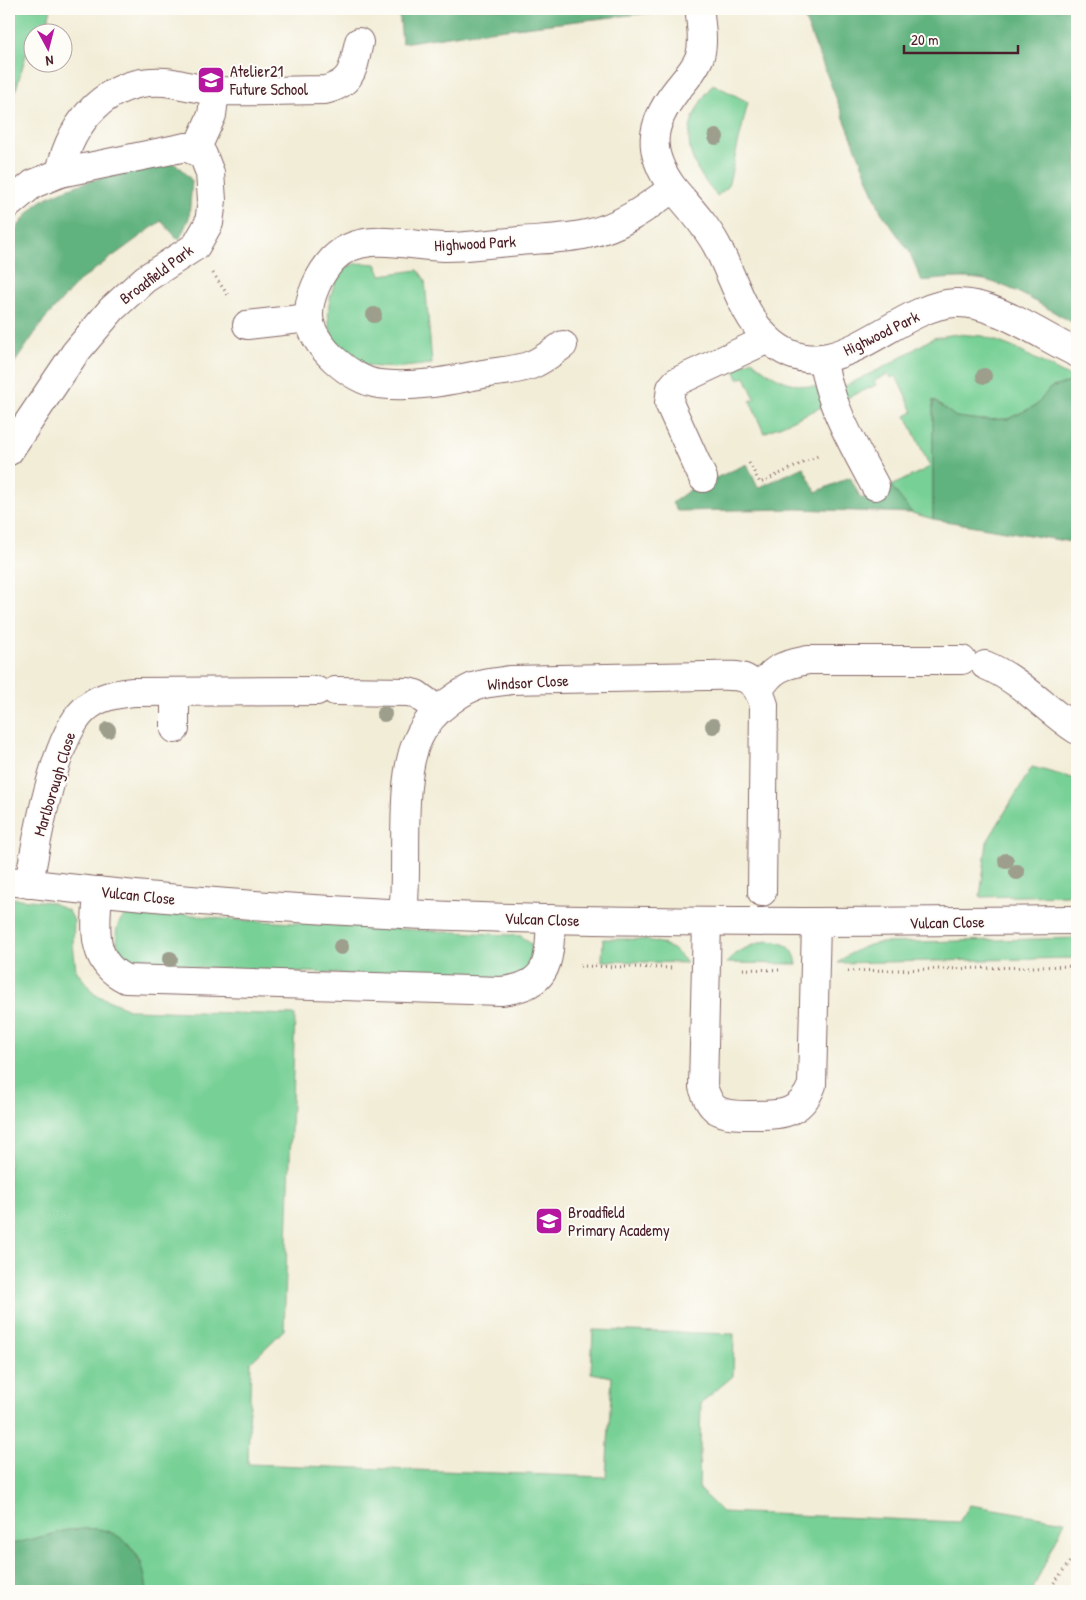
<svg xmlns="http://www.w3.org/2000/svg" width="1086" height="1600" viewBox="0 0 1086 1600" font-family="'Patrick Hand',sans-serif">
	<style>
		.green { fill: #77d095; stroke: #607860 }
		.forest { fill: #61b27e; stroke: #566854 }
		.lines { fill: none; stroke-linecap: round; stroke-linejoin: round }
		.minor-casing { stroke: #856767; stroke-width: 30 }
		.path { stroke: #856767; stroke-width: 3; stroke-dasharray: 1 4; stroke-linecap: butt }
		.minor { stroke: #fff; stroke-width: 28 }
		.tree { fill: #9e9e8d }
		.labels { text-anchor: middle; stroke-width: 4; stroke-linejoin: round; paint-order: stroke }
		.poi-label { font-size: 16px; fill: #4a1f2b; stroke: #fdfcf7; text-anchor: start }
		.street-label { font-size: 16px; fill: #4a1f2b; stroke: #fdfcf7 }
	</style>
	<rect width="100%" height="100%" fill="#fdfcf7"/>
	<filter id="ink" filterUnits="userSpaceOnUse"><feTurbulence type="fractalNoise" baseFrequency=".02" numOctaves="2"/><feDisplacementMap in="SourceGraphic" scale="10" xChannelSelector="R" yChannelSelector="G"/><feConvolveMatrix kernelMatrix="1 2 1 2 8 2 1 2 1" color-interpolation-filters="sRGB"/></filter>
	<filter id="wash" filterUnits="userSpaceOnUse"><feTurbulence type="fractalNoise" baseFrequency=".0096" numOctaves="4" result="noise"/><feDisplacementMap in="SourceGraphic" scale="20" xChannelSelector="R" yChannelSelector="G"/><feGaussianBlur stdDeviation="1.12" result="paint"/><feColorMatrix in="noise" values="0 0 0 0 0 0 0 0 0 0 0 0 0 0 0 0 0 1.4 0 .05"/><feComposite in="paint" operator="in"/></filter>
	<g filter="url(#wash)">
		<rect width="100%" height="100%" fill="#f2edd7"/>
		<g class="green">
			<path d="M 9,9 L 51,9 L 45,31 L 34,28 L 9,113 Z"/>
			<path d="M 713,84 L 748,102 L 728,187 L 717,196 C 681,155 680,127 713,84 Z"/>
			<path d="M 376,264 L 381,275 L 418,270 L 425,280 L 432,364 C 409,366 386,371 363,364 C 330,353 323,321 332,291 C 334,284 339,273 346,268 C 354,262 366,263 376,264 Z"/>
			<path d="M 956,334 L 983,336 L 1012,347 L 1076,380 L 1050,388 L 1037,405 L 1008,419 L 981,420 L 956,417 L 933,400 L 933,519 L 912,513 L 891,486 L 930,467 L 906,416 L 913,412 L 896,376 L 891,378 L 888,374 L 874,381 L 876,385 L 842,400 L 837,390 L 888,365 L 933,338 Z"/>
			<path d="M 752,360 C 771,378 791,386 817,387 L 824,406 L 764,433 L 750,401 L 755,399 L 745,377 L 738,379 L 734,369 Z"/>
			<path d="M 1032,767 L 1076,779 L 1077,776 L 1077,889 L 1068,895 L 980,897 L 987,842 Z"/>
			<path d="M 9,898 L 50,902 L 69,911 L 74,921 L 73,944 L 76,970 L 94,994 L 131,1010 L 295,1015 L 284,1330 L 251,1362 L 248,1464 L 606,1477 L 612,1377 L 591,1373 L 593,1330 L 734,1334 L 733,1376 L 701,1403 L 699,1489 L 722,1512 L 959,1522 L 970,1505 L 1065,1521 L 1032,1591 L 147,1591 L 141,1561 L 128,1543 L 68,1530 L 9,1545 Z"/>
			<path d="M 148,909 L 223,919 L 510,935 L 521,936 L 531,944 C 535,965 528,973 508,980 L 129,965 C 115,952 108,920 132,912 C 137,910 143,910 148,909 Z"/>
			<path d="M 1077,938 L 1077,958 L 838,963 C 851,952 862,946 879,943 Z"/>
			<path d="M 603,939 C 636,940 665,934 687,963 L 602,961 Z"/>
			<path d="M 767,941 C 784,942 794,946 797,964 L 726,963 C 738,950 750,945 767,941 Z"/>
		</g>
		<g class="forest">
			<path d="M 399,9 L 684,9 L 462,34 L 402,43 Z"/>
			<path d="M 801,9 L 1077,9 L 1077,325 C 1048,310 1017,287 984,280 C 964,276 942,279 922,281 L 909,251 L 881,212 Z"/>
			<path d="M 172,163 L 181,168 L 192,181 L 189,218 L 179,240 L 161,221 L 79,281 L 44,320 L 9,371 L 9,241 C 16,229 24,217 34,207 C 56,185 140,168 172,163 Z"/>
			<path d="M 1077,380 L 1077,543 L 933,519 L 933,400 L 956,417 L 981,420 L 1008,419 L 1037,405 L 1050,388 Z"/>
			<path d="M 747,464 L 758,488 L 803,467 L 816,492 L 850,477 L 861,499 L 891,486 L 912,513 L 797,509 L 677,511 L 672,503 L 691,489 Z"/>
			<path d="M 68,1530 C 78,1530 93,1527 103,1530 C 132,1537 145,1564 147,1591 L 9,1591 L 9,1545 Z"/>
		</g>
	</g>
	<g filter="url(#ink)">
		<g class="lines">
			<g class="minor-casing">
				<g id="minor">
					<path d="M 196,150 L 212,115 L 215,91"/>
					<path d="M 60,173 C 71,121 108,78 165,82 C 182,84 200,90 218,91 C 253,92 289,90 325,90 C 354,83 353,67 359,42"/>
					<path d="M 673,188 C 647,152 649,126 676,91 C 685,80 695,69 700,56 C 704,42 701,27 700,14"/>
					<path d="M 9,204 L 33,184 L 60,173 L 186,147 L 203,155 L 210,173 L 212,200 L 209,223 L 196,246 L 145,279 L 112,309 L 75,353 L 9,451"/>
					<path d="M 247,325 L 309,318"/>
					<path d="M 563,345 C 553,352 542,361 531,365 C 515,371 499,371 483,374 C 448,381 415,388 379,384 C 352,381 311,345 309,317 C 308,297 320,273 333,259 C 362,229 409,247 445,247 C 470,247 495,243 520,241 C 542,239 565,239 587,234 C 621,227 646,208 673,188 C 688,206 706,225 717,246 C 733,276 742,314 768,339 C 831,398 892,306 955,303 C 994,301 1043,337 1077,353"/>
					<path d="M 823,358 C 827,401 855,448 875,486"/>
					<path d="M 703,478 L 669,403 L 671,388 L 676,382 L 768,339"/>
					<path d="M 985,665 C 1021,680 1045,709 1077,730"/>
					<path d="M 759,690 C 772,668 783,665 808,660 L 962,660"/>
					<path d="M 335,691 L 408,692 L 416,694 L 438,710"/>
					<path d="M 175,692 L 175,729"/>
					<path d="M 9,881 C 363,926 721,924 1077,920"/>
					<path d="M 29,884 C 36,842 54,738 84,710 C 97,697 115,694 133,692 L 317,691"/>
					<path d="M 98,891 C 96,925 89,962 126,979 L 501,991 C 550,986 549,962 551,919"/>
					<path d="M 403,914 C 409,865 398,780 418,739 C 425,723 436,711 450,701 C 458,695 470,687 480,685 C 490,682 501,682 510,680 L 705,676 C 737,676 753,670 764,705 L 762,892"/>
					<path d="M 707,922 L 703,1087 C 706,1095 709,1105 717,1110 C 726,1115 737,1115 748,1115 C 777,1115 800,1117 812,1085 L 816,923"/>
				</g>
			</g>
			<g class="path">
				<path d="M 9,42 L 15,9"/>
				<path d="M 213,273 L 229,297"/>
				<path d="M 9,376 L 16,382"/>
				<path d="M 749,463 L 760,483 L 820,455"/>
				<path d="M 580,966 L 672,968"/>
				<path d="M 738,969 L 782,970"/>
				<path d="M 848,971 L 1077,966"/>
				<path d="M 1048,1591 L 1077,1552"/>
			</g>
			<use href="#minor" class="minor"/>
		</g>
		<g class="tree">
			<circle cx="716" cy="137" r="8"/>
			<circle cx="374" cy="315" r="8"/>
			<circle cx="984" cy="376" r="8"/>
			<circle cx="384" cy="714" r="8"/>
			<circle cx="713" cy="726" r="8"/>
			<circle cx="108" cy="730" r="8"/>
			<circle cx="1006" cy="861" r="8"/>
			<circle cx="1017" cy="872" r="8"/>
			<circle cx="341" cy="947" r="8"/>
			<circle cx="170" cy="959" r="8"/>
		</g>
	</g>
	<defs>
		<g id="school-square" transform="scale(1.4375)"><rect x="-9" y="-9" width="18" height="18" rx="4" fill="#b5179e" stroke="#fdfcf7"/><path d="M0-5L7-2L0 1L-7-2ZM-4 1L0 2.5L4 1V4Q0 6-4 4Z" fill="#fff"/></g>
	</defs>
	<g fill-rule="evenodd">
		<use href="#school-square" x="211" y="80"/>
		<use href="#school-square" x="549" y="1221"/>
	</g>
	<g class="labels">
		<g class="poi-label">
			<text x="230" y="77">Atelier21<tspan x="230" dy="18">Future School</tspan></text>
			<text x="568" y="1218">Broadfield<tspan x="568" dy="18">Primary Academy</tspan></text>
		</g>
		<g class="street-label">
			<text transform="translate(475 243) rotate(-3)" y="6">Highwood Park</text>
			<text transform="translate(156 274) rotate(-37)" y="6">Broadfield Park</text>
			<text transform="translate(881 333) rotate(-26)" y="6">Highwood Park</text>
			<text transform="translate(528 682) rotate(-3)" y="6">Windsor Close</text>
			<text transform="translate(54 784) rotate(-73)" y="6">Marlborough Close</text>
			<text transform="translate(138 895) rotate(6)" y="6">Vulcan Close</text>
			<text transform="translate(542 919) rotate(2)" y="6">Vulcan Close</text>
			<text transform="translate(947 922) rotate(-1)" y="6">Vulcan Close</text>
		</g>
	</g>
	<rect width="1086" height="1600" fill="none" stroke="#fdfcf7" stroke-width="30"/>
	<g transform="translate(48 48) rotate(173)"><circle r="24" fill="#fdfcf7" stroke="#b5a4a5"/>
	<path d="M0-4L9 19L0 12L-9 19Z" fill="#b5179e"/>
	<text y="-8" font-size="14" font-weight="bold" text-anchor="middle" fill="#4a1f2b">N</text>
	</g>
	<path d="M904 45v8h114v-8" fill="none" stroke="#4a1f2b" stroke-width="2.5"/>
	<text x="911" y="45" font-size="15" fill="#4a1f2b" stroke="#fdfcf7" stroke-width="4" paint-order="stroke">20 m</text>
</svg>
